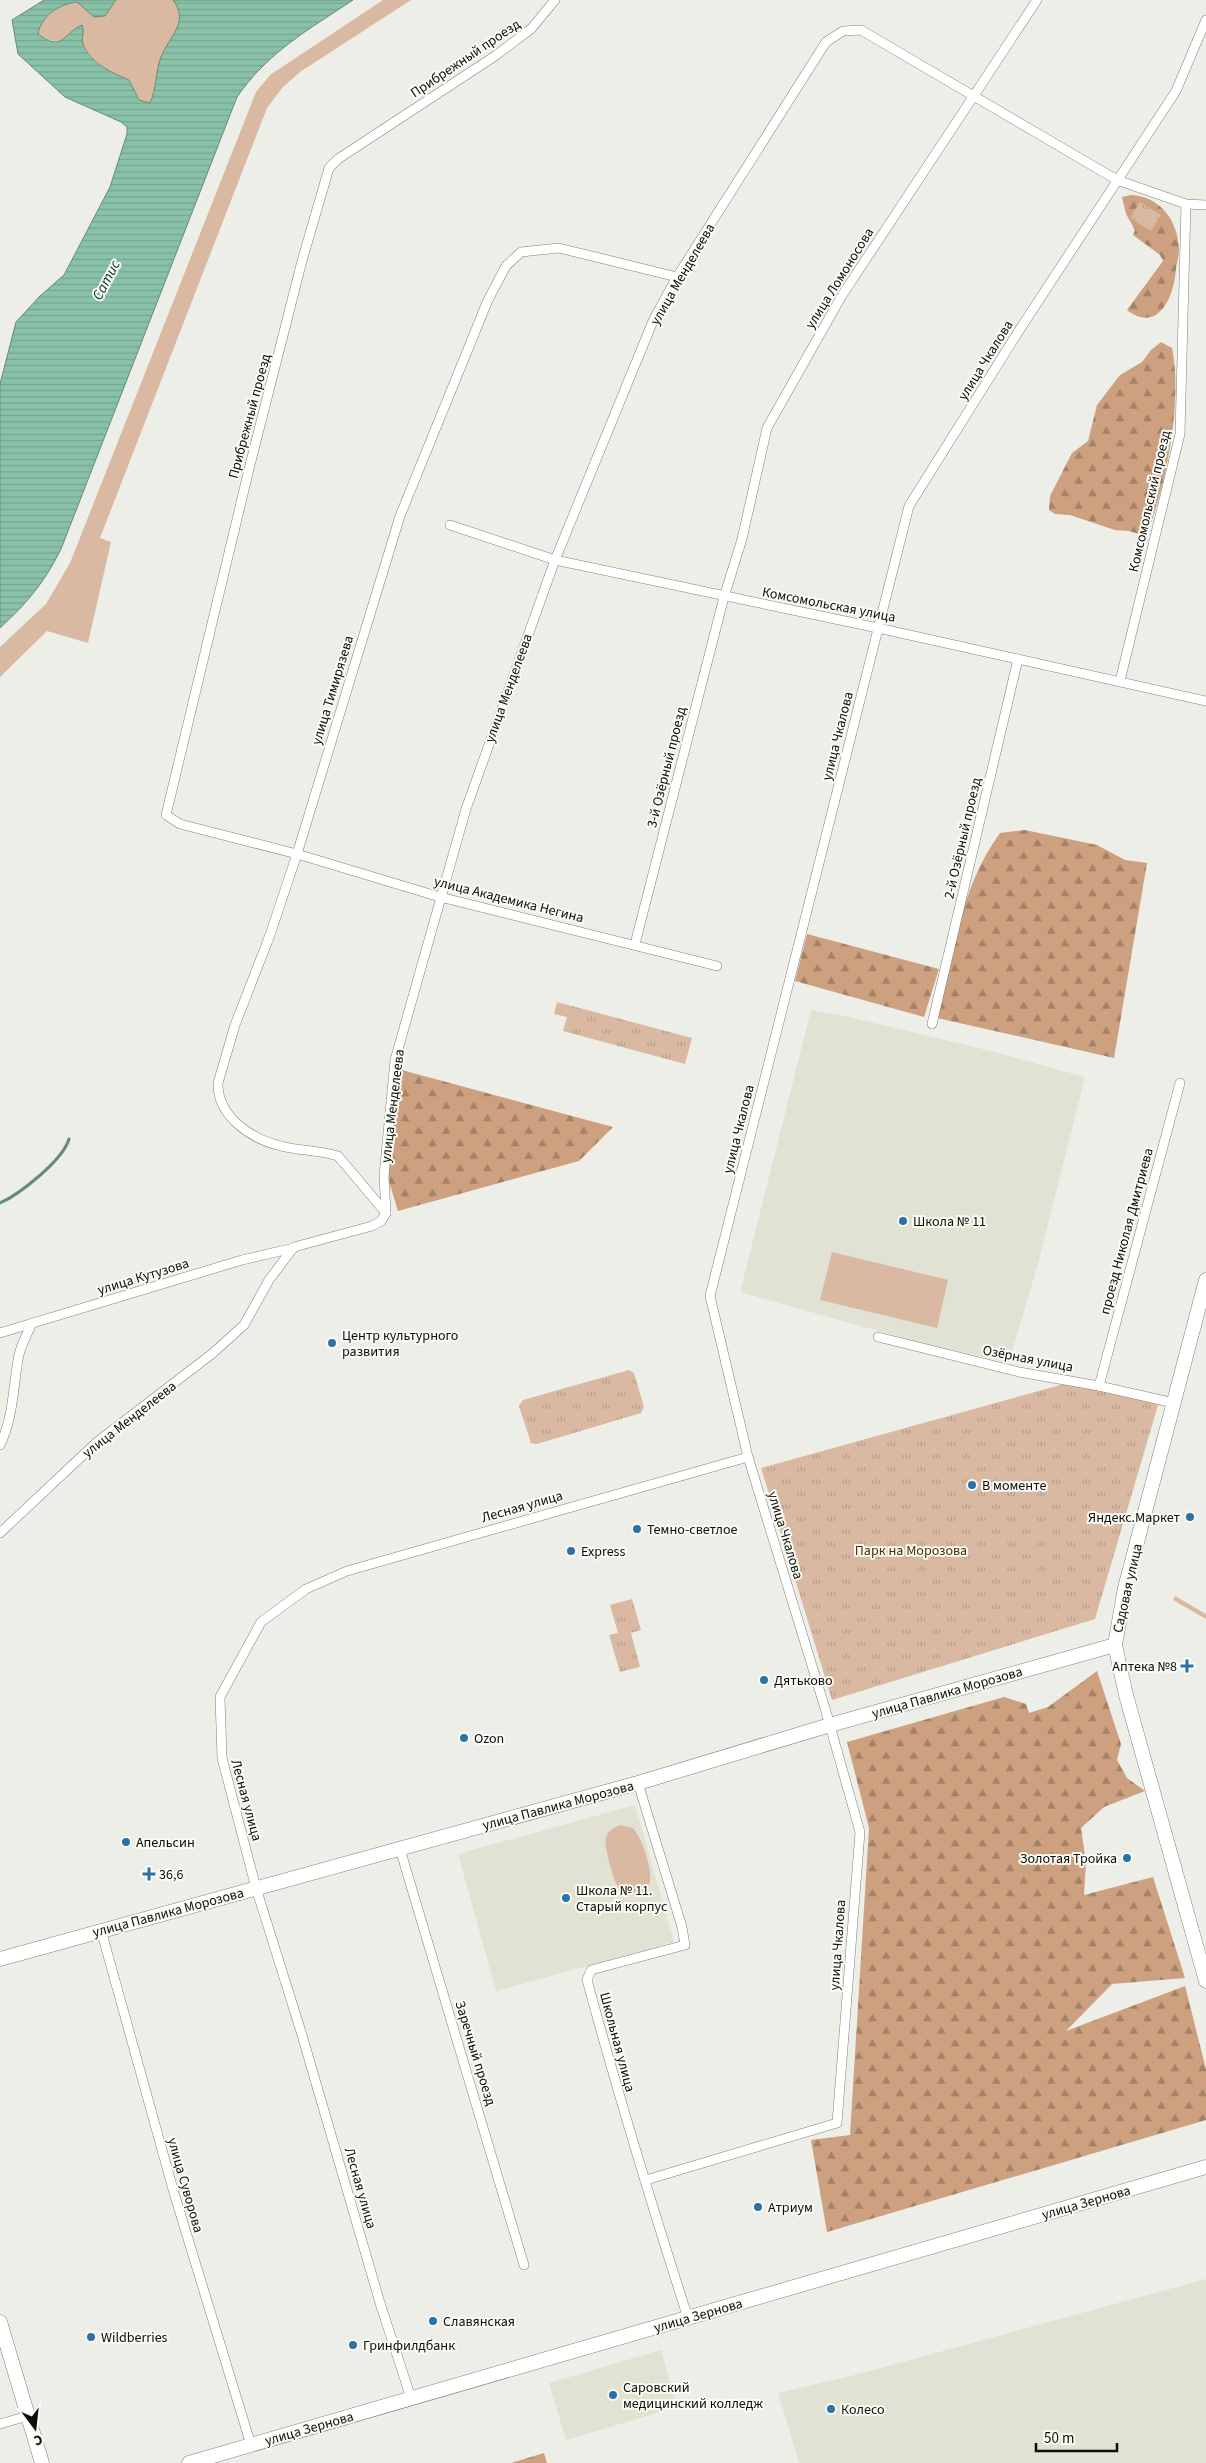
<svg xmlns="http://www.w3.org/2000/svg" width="1206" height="2463" font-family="'Source Sans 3',sans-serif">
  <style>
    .built { fill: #e1e2d4 }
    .green { fill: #d9b9a2 }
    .forest { fill: url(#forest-firs) }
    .park { fill: url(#park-tufts) }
    .water { fill: url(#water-rules); stroke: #648c79 }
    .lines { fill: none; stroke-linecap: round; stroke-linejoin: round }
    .stream { stroke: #648c79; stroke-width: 3 }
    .street-casing { stroke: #80807a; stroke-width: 10 }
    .secondary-casing { stroke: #80807a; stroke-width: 15 }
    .street { stroke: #fff; stroke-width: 9 }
    .secondary { stroke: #fff; stroke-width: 14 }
    .poi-dot { fill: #2c72a7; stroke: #fafbf4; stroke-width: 2 }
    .labels { text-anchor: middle; stroke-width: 4; stroke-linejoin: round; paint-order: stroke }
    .street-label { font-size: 14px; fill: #0d0d0b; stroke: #fafbf4 }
    .poi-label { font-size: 14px; fill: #0d0d0b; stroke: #fafbf4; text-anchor: start }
    .park-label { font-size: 14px; fill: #552a00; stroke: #fafbf4 }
    .water-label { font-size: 15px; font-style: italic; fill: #003323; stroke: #fafbf4 }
  </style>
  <defs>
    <pattern id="forest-firs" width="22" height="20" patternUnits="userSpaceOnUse" patternTransform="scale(1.25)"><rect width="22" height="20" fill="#cda07f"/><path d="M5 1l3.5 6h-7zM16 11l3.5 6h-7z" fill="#a58166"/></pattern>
    <pattern id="park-tufts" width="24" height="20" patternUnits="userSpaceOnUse" patternTransform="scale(1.25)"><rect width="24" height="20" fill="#d9b9a2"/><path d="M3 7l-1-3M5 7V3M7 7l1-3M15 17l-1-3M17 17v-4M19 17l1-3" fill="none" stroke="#b99e8a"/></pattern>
    <pattern id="water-rules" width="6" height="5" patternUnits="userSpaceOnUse" patternTransform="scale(1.25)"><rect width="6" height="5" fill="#89c2a8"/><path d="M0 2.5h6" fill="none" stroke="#75a68f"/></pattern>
  </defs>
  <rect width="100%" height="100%" fill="#edeee7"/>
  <!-- built -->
  <g class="built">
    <polygon points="811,1010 849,1017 987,1050 1085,1077 1038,1264 1009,1362 932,1346 740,1292"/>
    <polygon points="635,1805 674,1942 496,1991 458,1854"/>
    <polygon points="1206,2279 1206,2463 799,2463 778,2393 855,2375"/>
    <polygon points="661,2350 677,2407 566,2440 549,2383"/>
  </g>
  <!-- green -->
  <g class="green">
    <path d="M116 0H173C192 24 164 46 158 68 155 80 155 91 150 103L139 100 129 80C112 73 93 64 84 46 81 40 81 33 77 27 65 42 55 46 38 34L40 23 57 8 66 3 77 2 105 16Z"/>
    <polygon points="383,0 411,0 300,72 283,87 267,108 100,538 111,542 88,643 47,631 0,677 0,647 46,604 70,563 256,92 270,75"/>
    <polygon points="832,1252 948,1280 937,1328 820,1300"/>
    <polygon points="1175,1596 1206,1614 1206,1619 1173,1600"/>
    <path d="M620 1825 633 1828C641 1836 653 1870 650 1882 648 1888 644 1891 639 1894 617 1899 614 1878 609 1862 608 1854 604 1846 606 1838 608 1831 613 1828 620 1825Z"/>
  </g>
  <!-- forest -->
  <g class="forest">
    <path d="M1131 195C1160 196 1178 221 1179 249 1179 256 1177 262 1176 268 1175 294 1159 335 1127 310L1163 261 1160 255 1133 235 1135 230 1126 214 1122 197Z"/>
    <path d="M1161 342 1172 348C1183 401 1166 487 1146 536L1129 531 1115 530 1070 515 1055 514 1049 510 1050 496 1072 453 1088 441 1097 405 1120 375 1142 362 1151 350Z"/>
    <path d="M1025 830 1097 845 1125 860 1147 863 1114 1058 937 1018C952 956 961 886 1000 833Z"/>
    <polygon points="807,934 939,969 924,1017 795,981"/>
    <polygon points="398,1069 613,1127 579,1161 398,1211 387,1175"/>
    <polygon points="1097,1671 1121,1744 1117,1760 1127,1778 1145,1791 1104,1807 1081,1828 1086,1862 1084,1895 1153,1877 1185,1978 1112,1984 1066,2031 1185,1986 1206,2069 1206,2120 827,2232 811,2140 850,2135 869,1828 847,1742 1004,1697 1026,1704 1029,1713 1048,1707"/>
    <polygon points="544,2453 547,2463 511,2463"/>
  </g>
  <!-- park -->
  <g class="park">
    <polygon points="1140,202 1161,215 1151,231 1130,218"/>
    <polygon points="557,1002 692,1038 685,1064 563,1031 567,1017 554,1014"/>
    <polygon points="629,1370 634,1373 644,1407 641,1413 537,1444 531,1443 519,1406 523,1400"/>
    <polygon points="1082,1379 1158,1405 1095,1619 832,1700 761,1468"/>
    <polygon points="632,1599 641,1630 631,1633 640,1667 620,1672 609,1635 618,1633 610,1605"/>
  </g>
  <!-- water -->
  <path class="water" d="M44 0H116L105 16 94 17 77 2C59 4 41 16 38 34 63 53 63 33 82 25 85 31 81 37 83 44 90 63 112 73 129 80L139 100 150 103C157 88 155 72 161 57 169 37 190 22 173 0H353C308 30 268 52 237 97L61 549C44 583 28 602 0 628V384L16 322 40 296 64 275 110 187 127 134V127L121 122 65 97 18 54 12 20Z"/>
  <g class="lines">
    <!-- stream -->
    <path class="stream" d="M0 1203C20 1194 63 1160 69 1139"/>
    <!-- street casing -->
    <g class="street-casing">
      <g id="street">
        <polyline points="555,0 531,29 495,56 338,159 329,168 302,261 250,465 166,815 180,824 297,854 440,897 717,966"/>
        <polyline points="450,525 555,560 878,628 1206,701"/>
        <polyline points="1120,681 1180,434 1186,204"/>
        <polyline points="635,944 724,597 742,539 767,428 841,297 1037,0"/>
        <polyline points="932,1024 1018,659"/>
        <path d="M386 1213 338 1156C319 1150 299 1151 281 1146 251 1139 217 1116 218 1083L235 1025 270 935 297 854 400 516 488 300 506 266 521 252 559 248 677 277"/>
        <polyline points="0,1333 242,1260 294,1248"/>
        <polyline points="878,1337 1019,1372 1099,1386 1174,1403"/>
        <polyline points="1099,1386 1180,1083"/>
        <path d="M0 1445C13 1419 13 1389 18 1360 19 1348 27 1335 32 1323"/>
        <polyline points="0,1533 97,1442 213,1353 244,1325 269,1280 294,1247 372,1226 381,1221 386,1213 384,1176 395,1060 466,809 555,560 653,321 677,277 826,42 843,31 861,30 1117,180 1186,204 1206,205"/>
        <path d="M638 1783 682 1927 685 1945 591 1970 587 1980C618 2094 652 2206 688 2318"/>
        <polyline points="400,1849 524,2265"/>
        <polyline points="101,1930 174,2193 251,2445"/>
        <polyline points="646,2180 837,2123 860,1832 825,1708 748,1457 710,1296 909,506 1020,329 1176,91 1206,20"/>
        <polyline points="411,2398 380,2303 302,2035 256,1888 222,1758 220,1697 261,1622 306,1589 347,1571 748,1457"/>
        <polyline points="0,2424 28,2416"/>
      </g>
    </g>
    <!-- secondary casing -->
    <g class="secondary-casing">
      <g id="secondary">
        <polyline points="1206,1280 1125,1588 1115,1645 1126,1695 1206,1981"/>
        <polyline points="0,1959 638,1783 830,1725 1115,1645"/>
        <polyline points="0,2322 42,2463"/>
        <polyline points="189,2463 1206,2167"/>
      </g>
    </g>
    <!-- street -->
    <use href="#street" class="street"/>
    <!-- secondary -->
    <use href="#secondary" class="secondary"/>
  </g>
  <!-- markers -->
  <g class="poi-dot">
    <circle cx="903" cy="1221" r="5"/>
    <circle cx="332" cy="1343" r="5"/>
    <circle cx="972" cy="1485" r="5"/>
    <circle cx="1190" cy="1517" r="5"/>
    <circle cx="637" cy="1529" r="5"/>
    <circle cx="571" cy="1551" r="5"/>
    <path d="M1184.5 1658.5h5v5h5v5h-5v5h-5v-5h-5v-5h5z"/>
    <circle cx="764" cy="1680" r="5"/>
    <circle cx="464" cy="1738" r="5"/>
    <circle cx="126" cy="1842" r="5"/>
    <circle cx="1127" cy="1858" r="5"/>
    <path d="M146.5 1866.5h5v5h5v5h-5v5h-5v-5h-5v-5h5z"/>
    <circle cx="566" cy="1898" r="5"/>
    <circle cx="758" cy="2207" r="5"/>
    <circle cx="433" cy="2321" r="5"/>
    <circle cx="91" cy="2337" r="5"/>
    <circle cx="353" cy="2345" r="5"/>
    <circle cx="613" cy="2395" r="5"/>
    <circle cx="831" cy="2409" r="5"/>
  </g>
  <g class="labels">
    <!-- street labels -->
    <g class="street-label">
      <text transform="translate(465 58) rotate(-34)" y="5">Прибрежный проезд</text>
      <text transform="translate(682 274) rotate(-60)" y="5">улица Менделеева</text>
      <text transform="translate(839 278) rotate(-58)" y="5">улица Ломоносова</text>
      <text transform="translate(985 360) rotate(-58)" y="5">улица Чкалова</text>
      <text transform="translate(249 416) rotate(-75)" y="5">Прибрежный проезд</text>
      <text transform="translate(1149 501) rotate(-77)" y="5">Комсомольский проезд</text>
      <text transform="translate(829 604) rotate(11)" y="5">Комсомольская улица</text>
      <text transform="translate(508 688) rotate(-70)" y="5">улица Менделеева</text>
      <text transform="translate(332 690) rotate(-73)" y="5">улица Тимирязева</text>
      <text transform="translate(837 736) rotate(-76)" y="5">улица Чкалова</text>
      <text transform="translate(666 767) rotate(-76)" y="5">3-й Озёрный проезд</text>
      <text transform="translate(962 838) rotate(-77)" y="5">2-й Озёрный проезд</text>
      <text transform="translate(509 899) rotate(14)" y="5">улица Академика Негина</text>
      <text transform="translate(392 1106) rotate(-83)" y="5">улица Менделеева</text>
      <text transform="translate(738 1129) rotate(-76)" y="5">улица Чкалова</text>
      <text transform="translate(1126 1231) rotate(-75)" y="5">проезд Николая Дмитриева</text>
      <text transform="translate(143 1276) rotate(-17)" y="5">улица Кутузова</text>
      <text transform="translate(1028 1358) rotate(11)" y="5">Озёрная улица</text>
      <text transform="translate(129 1419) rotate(-38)" y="5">улица Менделеева</text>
      <text transform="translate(522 1506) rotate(-16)" y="5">Лесная улица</text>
      <text transform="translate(786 1535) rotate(73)" y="5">улица Чкалова</text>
      <text transform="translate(1127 1588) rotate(-77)" y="5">Садовая улица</text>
      <text transform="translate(947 1692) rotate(-16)" y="5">улица Павлика Морозова</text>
      <text transform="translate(247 1800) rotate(75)" y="5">Лесная улица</text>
      <text transform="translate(558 1805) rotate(-15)" y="5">улица Павлика Морозова</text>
      <text transform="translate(168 1912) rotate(-15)" y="5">улица Павлика Морозова</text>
      <text transform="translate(837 1945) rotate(-86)" y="5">улица Чкалова</text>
      <text transform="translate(618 2042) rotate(75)" y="5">Школьная улица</text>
      <text transform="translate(476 2053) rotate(73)" y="5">Заречный проезд</text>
      <text transform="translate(186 2185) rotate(74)" y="5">улица Суворова</text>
      <text transform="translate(361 2188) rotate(74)" y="5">Лесная улица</text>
      <text transform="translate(1086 2202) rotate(-16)" y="5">улица Зернова</text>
      <text transform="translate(698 2315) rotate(-16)" y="5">улица Зернова</text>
      <text transform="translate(309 2428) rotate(-16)" y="5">улица Зернова</text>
    </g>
    <!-- poi labels -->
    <g class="poi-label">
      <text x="913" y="1226">Школа № 11</text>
      <text x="342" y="1340">Центр культурного<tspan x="342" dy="16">развития</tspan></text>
      <text x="982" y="1490">В моменте</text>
      <text x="1180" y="1522" text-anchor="end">Яндекс.Маркет</text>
      <text x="647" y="1534">Темно-светлое</text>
      <text x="581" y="1556">Express</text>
      <text x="1177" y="1671" text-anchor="end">Аптека №8</text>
      <text x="774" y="1685">Дятьково</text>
      <text x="474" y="1743">Ozon</text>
      <text x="136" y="1847">Апельсин</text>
      <text x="1117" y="1863" text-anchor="end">Золотая Тройка</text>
      <text x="159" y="1879">36,6</text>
      <text x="576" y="1895">Школа № 11.<tspan x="576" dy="16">Старый корпус</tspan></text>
      <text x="768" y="2212">Атриум</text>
      <text x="443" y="2326">Славянская</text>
      <text x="101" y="2342">Wildberries</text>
      <text x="363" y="2350">Гринфилдбанк</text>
      <text x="623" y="2392">Саровский<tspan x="623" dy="16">медицинский колледж</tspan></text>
      <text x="841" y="2414">Колесо</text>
    </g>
    <!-- park labels -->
    <g class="park-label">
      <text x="911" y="1555">Парк на Морозова</text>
    </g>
    <!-- water labels -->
    <g class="water-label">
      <text transform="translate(106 280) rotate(-62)" y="5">Сатис</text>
    </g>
  </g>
  <!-- north arrow -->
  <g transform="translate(35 2428) rotate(165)" stroke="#fafbf4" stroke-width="4" paint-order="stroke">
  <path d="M0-4L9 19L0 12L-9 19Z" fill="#0d0d0b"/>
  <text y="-8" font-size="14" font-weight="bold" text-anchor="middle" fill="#0d0d0b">С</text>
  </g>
  <!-- scale -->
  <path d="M1036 2443v8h81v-8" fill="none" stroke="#0d0d0b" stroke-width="2.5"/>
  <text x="1044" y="2443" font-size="15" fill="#0d0d0b" stroke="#fafbf4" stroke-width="4" paint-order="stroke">50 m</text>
</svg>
